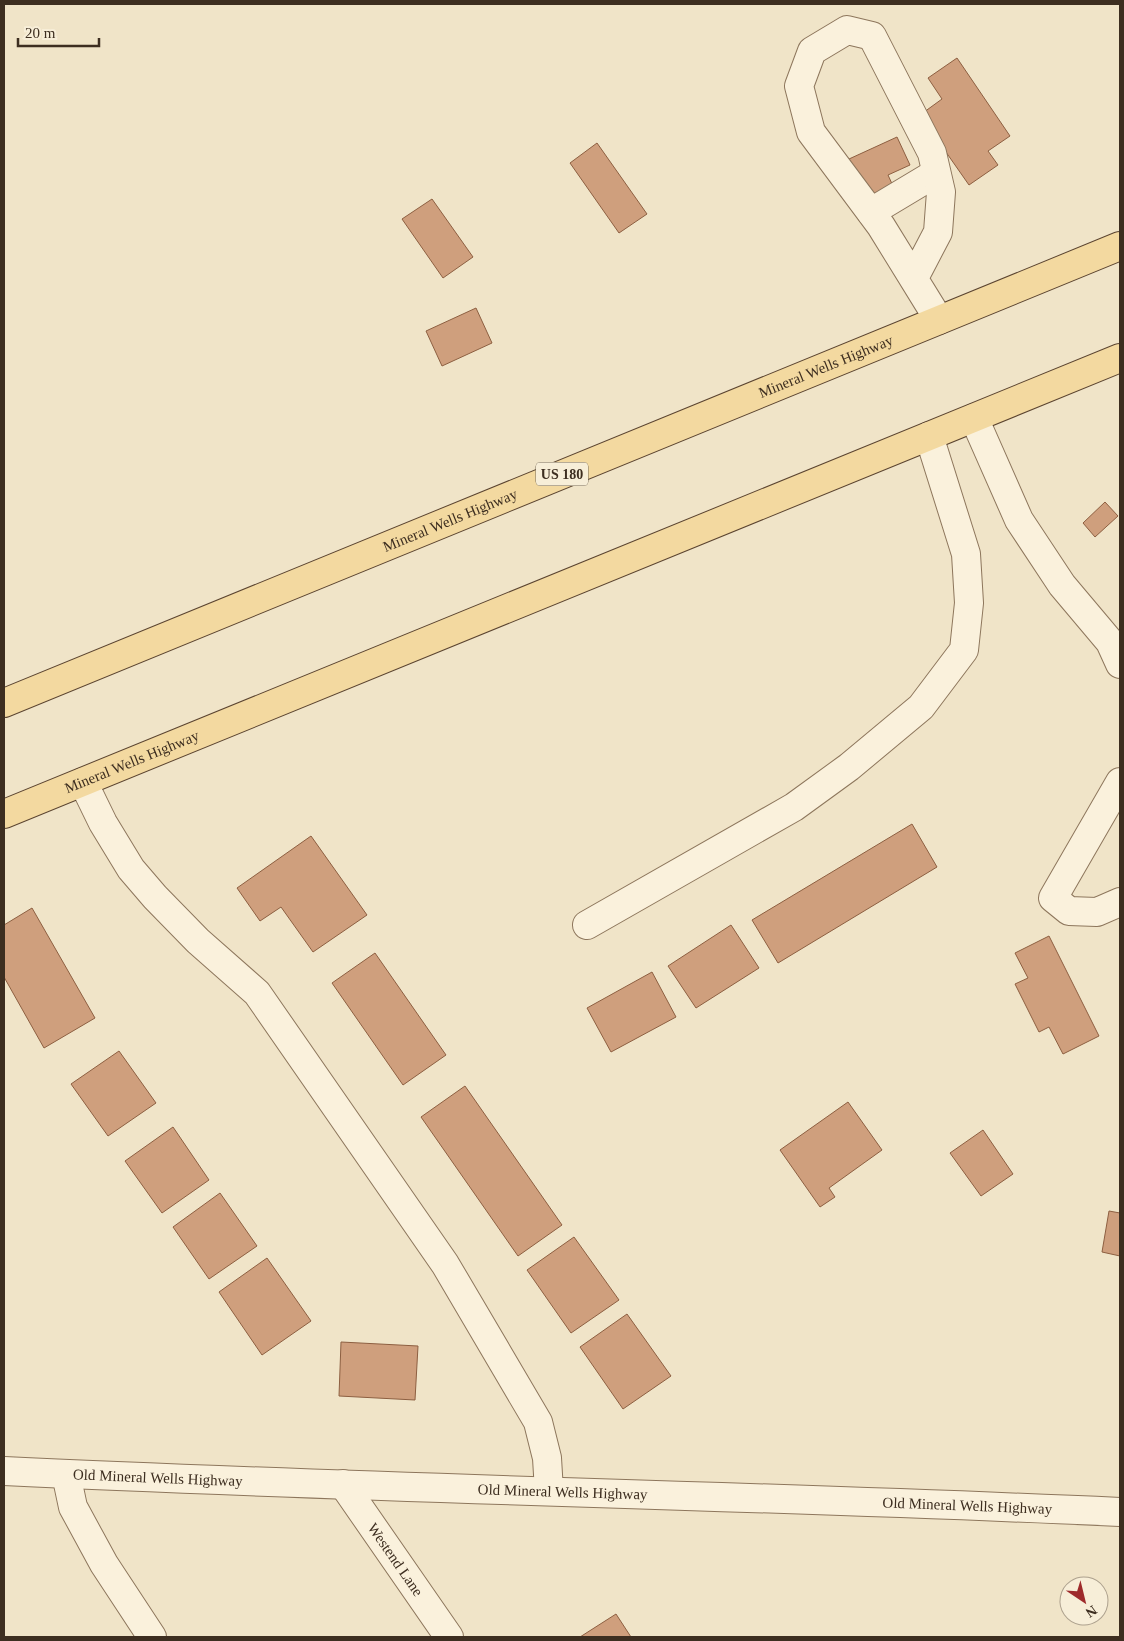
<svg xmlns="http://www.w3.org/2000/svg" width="1124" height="1641" font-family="Georgia,serif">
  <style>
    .building { fill: #cf9f7d; stroke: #8d5f41 }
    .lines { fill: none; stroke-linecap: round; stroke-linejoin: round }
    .minor-casing { stroke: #8d765c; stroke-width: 30 }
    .major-casing { stroke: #5b4430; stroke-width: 30 }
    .minor { stroke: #faf1dc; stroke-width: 28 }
    .major { stroke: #f3d9a0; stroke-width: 28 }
    .labels { text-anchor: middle; stroke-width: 4.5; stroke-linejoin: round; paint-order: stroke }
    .shield { fill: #f7eed8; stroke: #756857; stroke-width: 1 }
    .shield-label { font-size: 14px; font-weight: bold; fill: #3d2e20 }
    .street-label { font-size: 15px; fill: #3d2e20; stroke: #f7eed8 }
  </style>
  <rect width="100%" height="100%" fill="#f0e4c8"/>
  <!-- building -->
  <g class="building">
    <polygon points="957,58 1010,136 988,151 998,165 969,185 920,115 942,99 928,78"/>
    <polygon points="897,137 910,165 888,175 893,186 868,199 849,159"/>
    <polygon points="597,143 647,214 619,233 570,163"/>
    <polygon points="432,199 473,257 443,278 402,219"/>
    <polygon points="476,308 492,343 442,366 426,331"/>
    <polygon points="1105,502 1118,516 1095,537 1083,523"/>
    <polygon points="912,824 937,867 778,963 752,920"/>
    <polygon points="311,836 367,915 313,952 281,907 260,921 237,888"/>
    <polygon points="32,908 95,1018 44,1048 4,977 4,925"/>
    <polygon points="731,925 759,968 696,1008 668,966"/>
    <polygon points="1049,936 1099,1036 1063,1054 1049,1027 1039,1032 1015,984 1028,978 1015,953"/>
    <polygon points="375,953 446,1055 403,1085 332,983"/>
    <polygon points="652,972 676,1017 611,1052 587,1008"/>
    <polygon points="119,1051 156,1103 108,1136 71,1084"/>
    <polygon points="465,1086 562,1225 518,1256 421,1117"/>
    <polygon points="848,1102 882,1150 829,1188 835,1197 820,1207 780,1150"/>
    <polygon points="173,1127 209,1180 162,1213 125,1161"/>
    <polygon points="983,1130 1013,1174 981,1196 950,1153"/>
    <polygon points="220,1193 257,1246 209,1279 173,1227"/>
    <polygon points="1109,1211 1120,1213 1120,1256 1102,1252"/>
    <polygon points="574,1237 619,1300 571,1333 527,1270"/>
    <polygon points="267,1258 311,1321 262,1355 219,1292"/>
    <polygon points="627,1314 671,1376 623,1409 580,1347"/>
    <polygon points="341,1342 418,1346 415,1400 339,1396"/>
    <polygon points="616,1614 631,1637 580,1637"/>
  </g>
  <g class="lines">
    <!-- minor casing -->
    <g class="minor-casing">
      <g id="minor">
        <polyline points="871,212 936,173"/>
        <polyline points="914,278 938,232 941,192 932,153 872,36 847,30 812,51 799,86 811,132 881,226 939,320"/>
        <polyline points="974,418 1019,520 1062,585 1110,642 1120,664"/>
        <polyline points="83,782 103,823 131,869 155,897 198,941 257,993 445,1264 538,1422 547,1458 549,1491"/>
        <polyline points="1120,782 1053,898 1069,911 1097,912 1120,902"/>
        <polyline points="587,925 794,807 849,767 921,707 964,650 969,603 966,554 929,436"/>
        <path id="s1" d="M4 1471C376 1489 748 1495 1120 1512"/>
        <polyline points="66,1474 73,1507 104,1564 152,1637"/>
        <path id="s2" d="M343 1484 449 1637"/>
      </g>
    </g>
    <!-- major casing -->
    <g class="major-casing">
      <g id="major">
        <path id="s3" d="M4 703 1120 246"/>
        <path id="s4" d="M4 814 1120 358"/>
      </g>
    </g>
    <!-- minor -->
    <use href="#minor" class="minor"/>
    <!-- major -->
    <use href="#major" class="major"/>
  </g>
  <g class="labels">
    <!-- shield labels -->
    <rect class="shield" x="536" y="462.5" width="52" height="23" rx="4"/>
    <g class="shield-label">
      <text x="562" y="479">US 180</text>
    </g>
    <!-- street labels -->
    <g class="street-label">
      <text dy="5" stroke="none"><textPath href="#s3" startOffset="888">Mineral Wells Highway</textPath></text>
      <text dy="5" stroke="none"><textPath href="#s3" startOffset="482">Mineral Wells Highway</textPath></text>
      <text dy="5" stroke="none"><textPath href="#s4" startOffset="138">Mineral Wells Highway</textPath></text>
      <text dy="5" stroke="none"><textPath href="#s1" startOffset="154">Old Mineral Wells Highway</textPath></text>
      <text dy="5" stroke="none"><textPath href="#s1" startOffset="559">Old Mineral Wells Highway</textPath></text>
      <text dy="5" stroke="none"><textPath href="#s1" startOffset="964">Old Mineral Wells Highway</textPath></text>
      <text dy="5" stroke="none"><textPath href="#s2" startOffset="92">Westend Lane</textPath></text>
    </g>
  </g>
  <!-- border -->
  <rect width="1124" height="1641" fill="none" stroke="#3d2e20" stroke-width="10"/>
  <!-- north arrow -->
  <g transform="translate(1084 1601) rotate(145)"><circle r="24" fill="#f7eed8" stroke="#ada18e"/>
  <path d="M0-4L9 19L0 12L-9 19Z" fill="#9e2a2b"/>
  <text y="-8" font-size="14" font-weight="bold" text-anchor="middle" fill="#3d2e20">N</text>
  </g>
  <!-- scale -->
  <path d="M18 38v8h81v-8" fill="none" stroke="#3d2e20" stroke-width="2.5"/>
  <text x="25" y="38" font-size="15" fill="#3d2e20" stroke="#f7eed8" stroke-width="4" paint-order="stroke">20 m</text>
</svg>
